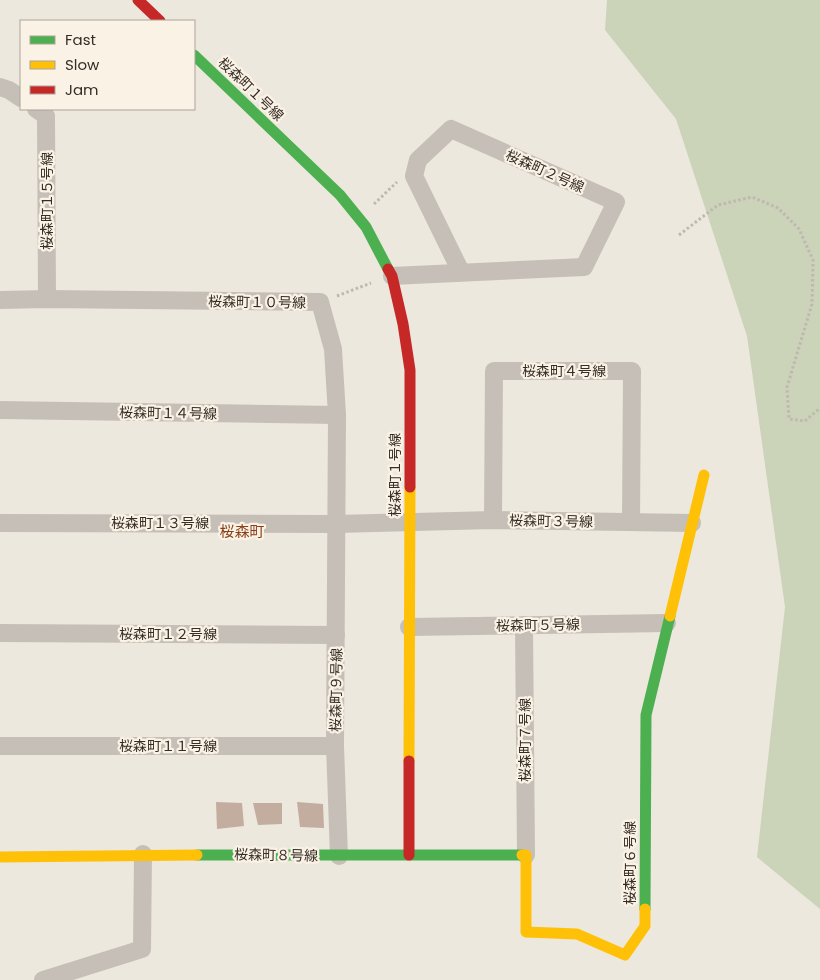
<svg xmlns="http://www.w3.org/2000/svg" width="820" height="980" font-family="Poppins,'Noto Sans JP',sans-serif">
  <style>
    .green { fill: #cbd3b8 }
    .building { fill: #c2ad9f }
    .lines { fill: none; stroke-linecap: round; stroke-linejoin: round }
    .path { stroke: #beb8b0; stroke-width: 3; stroke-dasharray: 2.5 2.5; stroke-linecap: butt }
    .street { stroke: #c5bfb8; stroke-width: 18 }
    .fast { stroke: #4caf50; stroke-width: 11 }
    .slow { stroke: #ffc107; stroke-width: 11 }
    .jam { stroke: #c62828; stroke-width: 11 }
    .labels { text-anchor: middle; stroke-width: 4.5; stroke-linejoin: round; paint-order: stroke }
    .street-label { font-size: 14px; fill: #362d26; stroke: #faf2e5 }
    .neighbourhood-label { font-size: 15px; fill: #8a3f1a; stroke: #faf2e5 }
  </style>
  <rect width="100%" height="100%" fill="#ede8de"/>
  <!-- green -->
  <polygon class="green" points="607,0 820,0 820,909 757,857 785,607 747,336 676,119 605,30"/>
  <!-- building -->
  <g class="building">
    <polygon points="216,802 242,803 244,826 217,829"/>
    <polygon points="297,802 323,804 324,828 300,827"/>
    <polygon points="253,803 282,803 282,824 258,825"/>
  </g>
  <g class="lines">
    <!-- path -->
    <g class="path">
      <polyline points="374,204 397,182"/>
      <polyline points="679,235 718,205 752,197 778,208 799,229 813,260 812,304 787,387 789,419 805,421 820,408"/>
      <polyline points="337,296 371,283"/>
    </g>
    <!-- street -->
    <g class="street">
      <polyline points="0,87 9,90 21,98"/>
      <polyline points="36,109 46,116 47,299"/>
      <polyline points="392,276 584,267 616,202 451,129 418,160 414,176 461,272"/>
      <polyline points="0,300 47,299 320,302 333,349 337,415 335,746 339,856"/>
      <polyline points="0,410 337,415"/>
      <polyline points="493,520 494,371 632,371 631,522"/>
      <polyline points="0,523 336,524 493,520 692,523"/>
      <polyline points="524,625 526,855"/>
      <polyline points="409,627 667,623"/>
      <polyline points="0,633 336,635"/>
      <polyline points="0,746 335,746"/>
      <polyline points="43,980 142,949 143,854"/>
    </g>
    <!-- fast -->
    <g class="fast">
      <polyline points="194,55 340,195 366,227 388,269"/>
      <polyline points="197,855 522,855"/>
      <polyline points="645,909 646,715 670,616"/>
    </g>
    <!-- slow -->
    <g class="slow">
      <polyline points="670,616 704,475"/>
      <polyline points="409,761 410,487"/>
      <polyline points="522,855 526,855 526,932 577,934 625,955 645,926 645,909"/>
      <polyline points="0,857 197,855"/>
    </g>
    <!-- jam -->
    <g class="jam">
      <polyline points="138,0 160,21"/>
      <polyline points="388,269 392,276 403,324 410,370 410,487"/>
      <polyline points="409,855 409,761"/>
    </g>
  </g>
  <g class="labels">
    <!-- street labels -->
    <g class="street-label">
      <text transform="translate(251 89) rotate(44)" y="5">桜森町１号線</text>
      <text transform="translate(545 171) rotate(24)" y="5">桜森町２号線</text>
      <text transform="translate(47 201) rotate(-90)" y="5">桜森町１５号線</text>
      <text transform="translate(257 302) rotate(1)" y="5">桜森町１０号線</text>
      <text x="564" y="376">桜森町４号線</text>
      <text transform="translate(168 413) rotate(1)" y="5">桜森町１４号線</text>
      <text transform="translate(395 475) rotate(-90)" y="5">桜森町１号線</text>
      <text transform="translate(551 521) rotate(1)" y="5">桜森町３号線</text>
      <text x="160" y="528">桜森町１３号線</text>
      <text transform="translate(538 625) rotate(-1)" y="5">桜森町５号線</text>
      <text x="168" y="639">桜森町１２号線</text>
      <text transform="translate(336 690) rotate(-89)" y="5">桜森町９号線</text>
      <text transform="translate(525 740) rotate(-90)" y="5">桜森町７号線</text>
      <text x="168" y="751">桜森町１１号線</text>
      <text transform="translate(276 855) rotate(1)" y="5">桜森町８号線</text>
      <text transform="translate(630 863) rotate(-90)" y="5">桜森町６号線</text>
    </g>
    <!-- neighbourhood labels -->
    <g class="neighbourhood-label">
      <text x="242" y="537">桜森町</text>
    </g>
  </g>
  <!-- legend -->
  <rect x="20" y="20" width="175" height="90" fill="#faf2e5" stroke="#aca399"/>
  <rect x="30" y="36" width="25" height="8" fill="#4caf50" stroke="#aca399"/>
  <text x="65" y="45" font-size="15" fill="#362d26">Fast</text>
  <rect x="30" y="61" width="25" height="8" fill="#ffc107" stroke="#aca399"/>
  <text x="65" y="70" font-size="15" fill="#362d26">Slow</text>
  <rect x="30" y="86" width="25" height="8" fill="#c62828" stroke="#aca399"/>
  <text x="65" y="95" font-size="15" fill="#362d26">Jam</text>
</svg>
